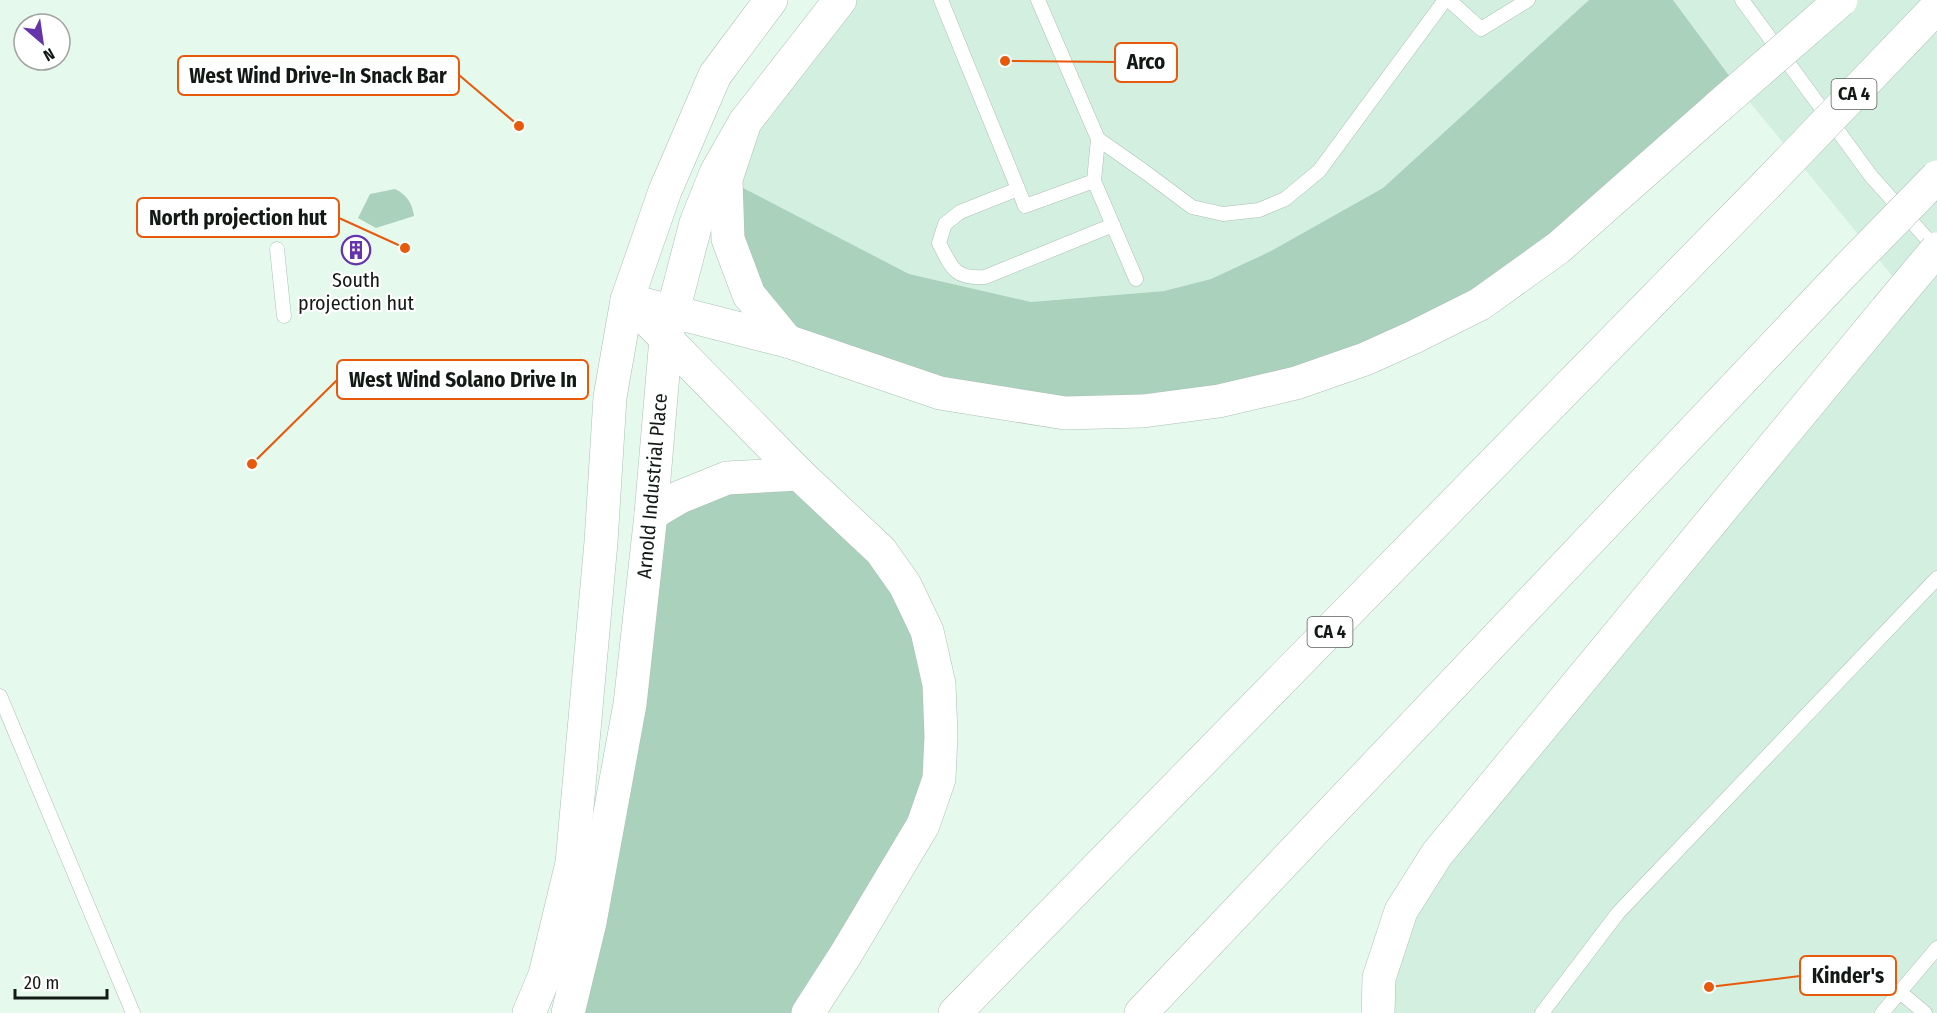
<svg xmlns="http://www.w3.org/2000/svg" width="1937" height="1013" font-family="'Fira Sans Condensed',sans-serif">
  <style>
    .built { fill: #d3efdf }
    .green { fill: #aad1bc }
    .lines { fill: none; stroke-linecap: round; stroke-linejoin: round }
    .lane-casing { stroke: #acc0b5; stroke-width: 15 }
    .secondary-casing { stroke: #acc0b5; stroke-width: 34 }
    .highway-casing { stroke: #acc0b5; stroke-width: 34 }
    .lane { stroke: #fff; stroke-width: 14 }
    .secondary { stroke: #fff; stroke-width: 33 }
    .highway { stroke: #fff; stroke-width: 33 }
    .highway-bridge-casing { stroke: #acc0b5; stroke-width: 34; stroke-linecap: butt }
    .highway-bridge { stroke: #fff; stroke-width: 33 }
    .labels { text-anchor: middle; stroke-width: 4.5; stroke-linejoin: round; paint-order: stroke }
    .shield { fill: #fff; stroke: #5a5f5c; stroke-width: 1.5 }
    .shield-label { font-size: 18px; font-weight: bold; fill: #131a16 }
    .poi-label { font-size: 20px; fill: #131a16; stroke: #fff }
    .street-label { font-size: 20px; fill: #131a16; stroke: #fff }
    .leader { fill: none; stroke: #e8590c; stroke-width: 2 }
    .callout-dot { fill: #e8590c; stroke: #fff; stroke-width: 2 }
    .callout { fill: #fff; stroke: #e8590c; stroke-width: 2 }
    .callout-label { font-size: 21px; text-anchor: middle; font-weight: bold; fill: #131a16 }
  </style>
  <rect width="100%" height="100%" fill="#e5f9ed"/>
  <!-- built -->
  <g class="built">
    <polygon points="840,0 1589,0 1383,188 1269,252 1211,279 1164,291 1031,302 909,274 726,179"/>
    <polygon points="1673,0 1920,0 1937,20 1937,1013 1378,1013 1401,911 1903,289 1739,89"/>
  </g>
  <!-- green -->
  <g class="green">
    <polygon points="1589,0 1673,0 1739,89 1558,248 1365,359 1065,413 787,341 749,295 726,179 909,274 1031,302 1164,291 1211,279 1269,252 1383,188"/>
    <path d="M395 189C407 195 412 203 414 216L376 228 358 218 370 194Z"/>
    <polygon points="799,474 905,585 939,779 808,1013 568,1013 651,514"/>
  </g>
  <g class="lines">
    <!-- lane casing -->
    <g class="lane-casing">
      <g id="lane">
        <polyline points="941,0 1025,206 1094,181 1098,139"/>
        <polyline points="1038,0 1098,139 1145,172 1192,207 1223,214 1259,210 1285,199 1319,171 1445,0"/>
        <polyline points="1449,0 1481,29 1528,0"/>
        <polyline points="1742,0 1871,176 1937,250"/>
        <polyline points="1094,181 1136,279"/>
        <path d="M1018 189 960 212 945 224 939 243C952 268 954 279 985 277L1113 225"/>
        <polyline points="277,249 284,316"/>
        <polyline points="0,696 133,1013"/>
        <polyline points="1900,992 1925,1013"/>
        <polyline points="1542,1013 1618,913 1937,578"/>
        <polyline points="1882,1013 1937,948"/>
      </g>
    </g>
    <!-- secondary casing -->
    <g class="secondary-casing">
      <g id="secondary">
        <polyline points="529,1013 545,975 572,863 601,542 610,397 627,300 665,191 715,75 771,0"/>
        <polyline points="568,1013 590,922 630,704 651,514 666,338 696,223 716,173 745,122 840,0"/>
      </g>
    </g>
    <!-- highway casing -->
    <g class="highway-casing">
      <g id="highway">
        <polyline points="745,122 726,179 728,239 749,295 787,341"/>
        <polyline points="627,300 787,341 940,393 1065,413 1143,411 1219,401 1296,383 1365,359 1414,337 1480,304 1558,248 1719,106"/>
        <polyline points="629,301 799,474 881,551 905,585 927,631 939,684 941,736 939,779 923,825 846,954 808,1013"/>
        <polyline points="651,514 680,497 727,478 799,474"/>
        <polyline points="955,1013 1771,180"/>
        <polyline points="1141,1013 1847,269"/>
        <polyline points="1378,1013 1379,978 1401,911 1437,854 1886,310"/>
      </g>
    </g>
    <!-- lane -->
    <use href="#lane" class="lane"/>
    <!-- secondary -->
    <use href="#secondary" class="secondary"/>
    <!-- highway -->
    <use href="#highway" class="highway"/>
    <!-- highway-bridge casing -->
    <g class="highway-bridge-casing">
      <g id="highway-bridge">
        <polyline points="1719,106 1841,0"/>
        <polyline points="1771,180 1937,7"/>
        <polyline points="1847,269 1937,177"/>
        <polyline points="1886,310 1937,249"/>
      </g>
    </g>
    <!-- highway-bridge -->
    <use href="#highway-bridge" class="highway-bridge"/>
  </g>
  <!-- icons -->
  <defs>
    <g id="building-ring" transform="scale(1.5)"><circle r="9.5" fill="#fff" stroke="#6534ab" stroke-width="1.5"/><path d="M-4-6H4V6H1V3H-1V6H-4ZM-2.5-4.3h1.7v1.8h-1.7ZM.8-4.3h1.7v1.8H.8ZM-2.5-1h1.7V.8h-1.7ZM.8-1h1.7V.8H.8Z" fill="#6534ab"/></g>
  </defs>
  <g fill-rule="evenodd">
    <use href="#building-ring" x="356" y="250"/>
  </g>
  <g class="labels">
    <!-- shield labels -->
    <g class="shield">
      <rect x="1831.5" y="79" width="45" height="30" rx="4.5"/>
      <rect x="1307.5" y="617" width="45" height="30" rx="4.5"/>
    </g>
    <g class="shield-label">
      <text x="1854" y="100">CA 4</text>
      <text x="1330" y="638">CA 4</text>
    </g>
    <!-- poi labels -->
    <g class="poi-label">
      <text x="356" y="287">South<tspan x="356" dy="23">projection hut</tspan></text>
    </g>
    <!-- street labels -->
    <g class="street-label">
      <text transform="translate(652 486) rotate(-85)" y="7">Arnold Industrial Place</text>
    </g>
  </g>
  <!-- callouts -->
  <path class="leader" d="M1005 61L1115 62M519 126L459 75M405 248L339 218M252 464L337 380M1709 987L1800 976"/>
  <g class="callout-dot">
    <circle cx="1005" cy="61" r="6"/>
    <circle cx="519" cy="126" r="6"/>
    <circle cx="405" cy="248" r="6"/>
    <circle cx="252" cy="464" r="6"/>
    <circle cx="1709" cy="987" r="6"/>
  </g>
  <g class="callout">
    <rect x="1115" y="43" width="62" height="39" rx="6"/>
    <rect x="178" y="56" width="281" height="39" rx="6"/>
    <rect x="137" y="198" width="202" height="39" rx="6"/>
    <rect x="337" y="360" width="251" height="39" rx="6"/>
    <rect x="1800" y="956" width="96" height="39" rx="6"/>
  </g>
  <g class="callout-label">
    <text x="1146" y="69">Arco</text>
    <text x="318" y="83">West Wind Drive-In Snack Bar</text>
    <text x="238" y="225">North projection hut</text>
    <text x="463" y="387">West Wind Solano Drive In</text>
    <text x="1848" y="983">Kinder's</text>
  </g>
  <!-- north arrow -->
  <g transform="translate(42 42) rotate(151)"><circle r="28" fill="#ffffff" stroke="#a1a3a2" stroke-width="1.5"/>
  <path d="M0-4.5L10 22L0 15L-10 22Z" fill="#6534ab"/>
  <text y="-9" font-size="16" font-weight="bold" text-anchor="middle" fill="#131a16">N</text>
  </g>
  <!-- scale -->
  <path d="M15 989v9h92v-9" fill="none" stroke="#131a16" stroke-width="3"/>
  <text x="24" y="989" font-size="18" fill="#131a16" stroke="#ffffff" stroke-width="4.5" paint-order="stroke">20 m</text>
</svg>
